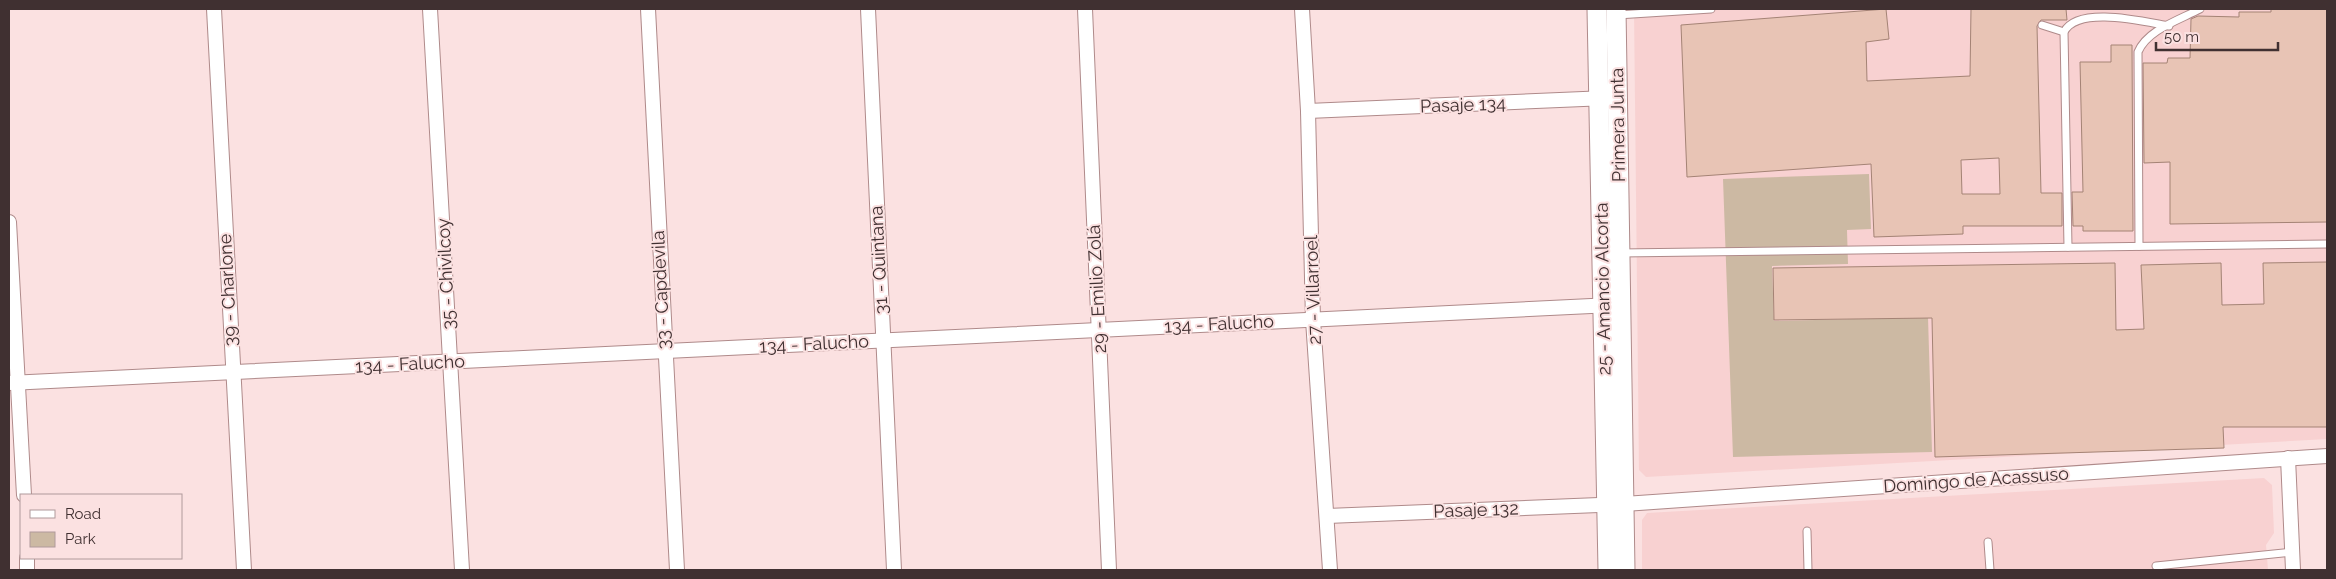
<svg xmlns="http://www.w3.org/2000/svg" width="2336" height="579" font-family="Raleway,sans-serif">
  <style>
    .built { fill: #f8d1d1 }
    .green { fill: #ccb9a3 }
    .building { fill: #e8c4b5; stroke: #a48375; fill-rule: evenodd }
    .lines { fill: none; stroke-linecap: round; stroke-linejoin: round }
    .service-casing { stroke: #af8a8a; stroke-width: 9 }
    .minor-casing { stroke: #af8a8a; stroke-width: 16 }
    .secondary-casing { stroke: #af8a8a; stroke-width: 21 }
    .service { stroke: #fff; stroke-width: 7 }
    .minor { stroke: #fff; stroke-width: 14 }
    .secondary { stroke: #fff; stroke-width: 19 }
    .labels { text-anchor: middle; stroke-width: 4; stroke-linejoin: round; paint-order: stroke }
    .street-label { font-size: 18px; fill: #403031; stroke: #fbe1e1 }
  </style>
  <rect width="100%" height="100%" fill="#fbe1e1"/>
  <!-- built -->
  <g class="built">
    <polygon points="1634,9 2327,9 2327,439 1646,477 1639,470"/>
    <polygon points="2264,478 2272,485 2274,533 2266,545 2268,570 1642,570 1642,520 1647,513"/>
  </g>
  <!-- green -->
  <polygon class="green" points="1869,174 1871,229 1847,230 1848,264 1772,266 1774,321 1928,317 1932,452 1733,457 1723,179"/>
  <!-- building -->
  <g class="building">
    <path d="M1886 9 1889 39 1866 42 1867 81 1970 76 1971 9H2066L2067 20H2041L2037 26 2041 193H2062V226H1963V234L1874 237 1871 164 1687 177 1681 25ZM1999 158 2000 194H1962L1961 160Z"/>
    <polygon points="2271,9 2327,9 2327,222 2170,224 2170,162 2144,163 2143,63 2167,63 2168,58 2190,58 2191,19 2198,16 2239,17 2239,12 2271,12"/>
    <polygon points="2111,45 2132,45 2133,231 2083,231 2083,226 2073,226 2072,192 2083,192 2080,62 2111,62"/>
    <polygon points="2327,262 2327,427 2223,427 2224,448 1935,457 1932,318 1774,320 1773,268 2115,263 2116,330 2144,329 2141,265 2221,263 2222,305 2264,304 2263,263"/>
  </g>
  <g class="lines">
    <!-- service casing -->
    <g class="service-casing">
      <g id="service">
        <polyline points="1617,15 1711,9"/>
        <polyline points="2042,25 2064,32"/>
        <path d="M2139 246 2138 52C2147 30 2179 20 2200 9"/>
        <path d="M2068 247 2064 32C2078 5 2145 22 2169 26"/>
        <polyline points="1620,253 2327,244"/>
        <polyline points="1807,531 1808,570"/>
        <polyline points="1988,542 1990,570"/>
        <polyline points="2156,566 2293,552"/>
      </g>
    </g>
    <!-- minor casing -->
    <g class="minor-casing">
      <g id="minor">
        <polyline points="214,9 244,570"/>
        <polyline points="430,9 462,570"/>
        <polyline points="648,9 677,570"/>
        <polyline points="868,9 894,570"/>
        <polyline points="1085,9 1109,570"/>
        <polyline points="1302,9 1308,111 1313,320 1330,570"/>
        <polyline points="1308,111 1607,98"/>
        <polyline points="9,222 24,495"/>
        <polyline points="9,383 1612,305"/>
        <polyline points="2288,458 2293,570"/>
        <polyline points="1327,516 1624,504 2327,456"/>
        <polyline points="27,558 27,570"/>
      </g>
    </g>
    <!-- secondary casing -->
    <g class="secondary-casing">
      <g id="secondary">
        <polyline points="1597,9 1608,570"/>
        <polyline points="1616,9 1625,570"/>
      </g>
    </g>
    <!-- service -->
    <use href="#service" class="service"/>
    <!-- minor -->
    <use href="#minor" class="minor"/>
    <!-- secondary -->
    <use href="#secondary" class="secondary"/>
  </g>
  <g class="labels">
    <!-- street labels -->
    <g class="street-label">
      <text transform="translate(1463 105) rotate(-2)" y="6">Pasaje 134</text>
      <text transform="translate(1618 125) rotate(-91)" y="6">Primera Junta</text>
      <text transform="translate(879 260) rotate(-93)" y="6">31 - Quintana</text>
      <text transform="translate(446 274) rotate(-93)" y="6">35 - Chivilcoy</text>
      <text transform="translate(1097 289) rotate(-93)" y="6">29 - Emilio Zolá</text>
      <text transform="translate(1603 289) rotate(-91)" y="6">25 - Amancio Alcorta</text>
      <text transform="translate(228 290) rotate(-93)" y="6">39 - Charlone</text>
      <text transform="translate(661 290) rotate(-93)" y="6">33 - Capdevila</text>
      <text transform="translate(1313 290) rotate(-92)" y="6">27 - Villarroel</text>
      <text transform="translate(1219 324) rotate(-3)" y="6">134 - Falucho</text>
      <text transform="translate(814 344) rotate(-3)" y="6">134 - Falucho</text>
      <text transform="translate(410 364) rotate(-3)" y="6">134 - Falucho</text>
      <text transform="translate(1976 480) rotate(-4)" y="6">Domingo de Acassuso</text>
      <text transform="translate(1476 510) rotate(-2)" y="6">Pasaje 132</text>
    </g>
  </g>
  <!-- border -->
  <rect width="2336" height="579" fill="none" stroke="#403031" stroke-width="20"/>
  <!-- legend -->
  <rect x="20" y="494" width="162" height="65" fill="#fbe1e1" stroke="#b09a9b"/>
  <rect x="30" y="510" width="25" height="8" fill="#ffffff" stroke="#b09a9b"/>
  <text x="65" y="519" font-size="15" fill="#403031">Road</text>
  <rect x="30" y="532" width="25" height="15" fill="#ccb9a3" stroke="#b09a9b"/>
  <text x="65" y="544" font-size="15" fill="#403031">Park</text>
  <!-- scale -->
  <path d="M2156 42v8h122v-8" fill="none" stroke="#403031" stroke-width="2.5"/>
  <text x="2164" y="42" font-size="15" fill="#403031" stroke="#fbe1e1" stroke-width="4" paint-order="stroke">50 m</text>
</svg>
